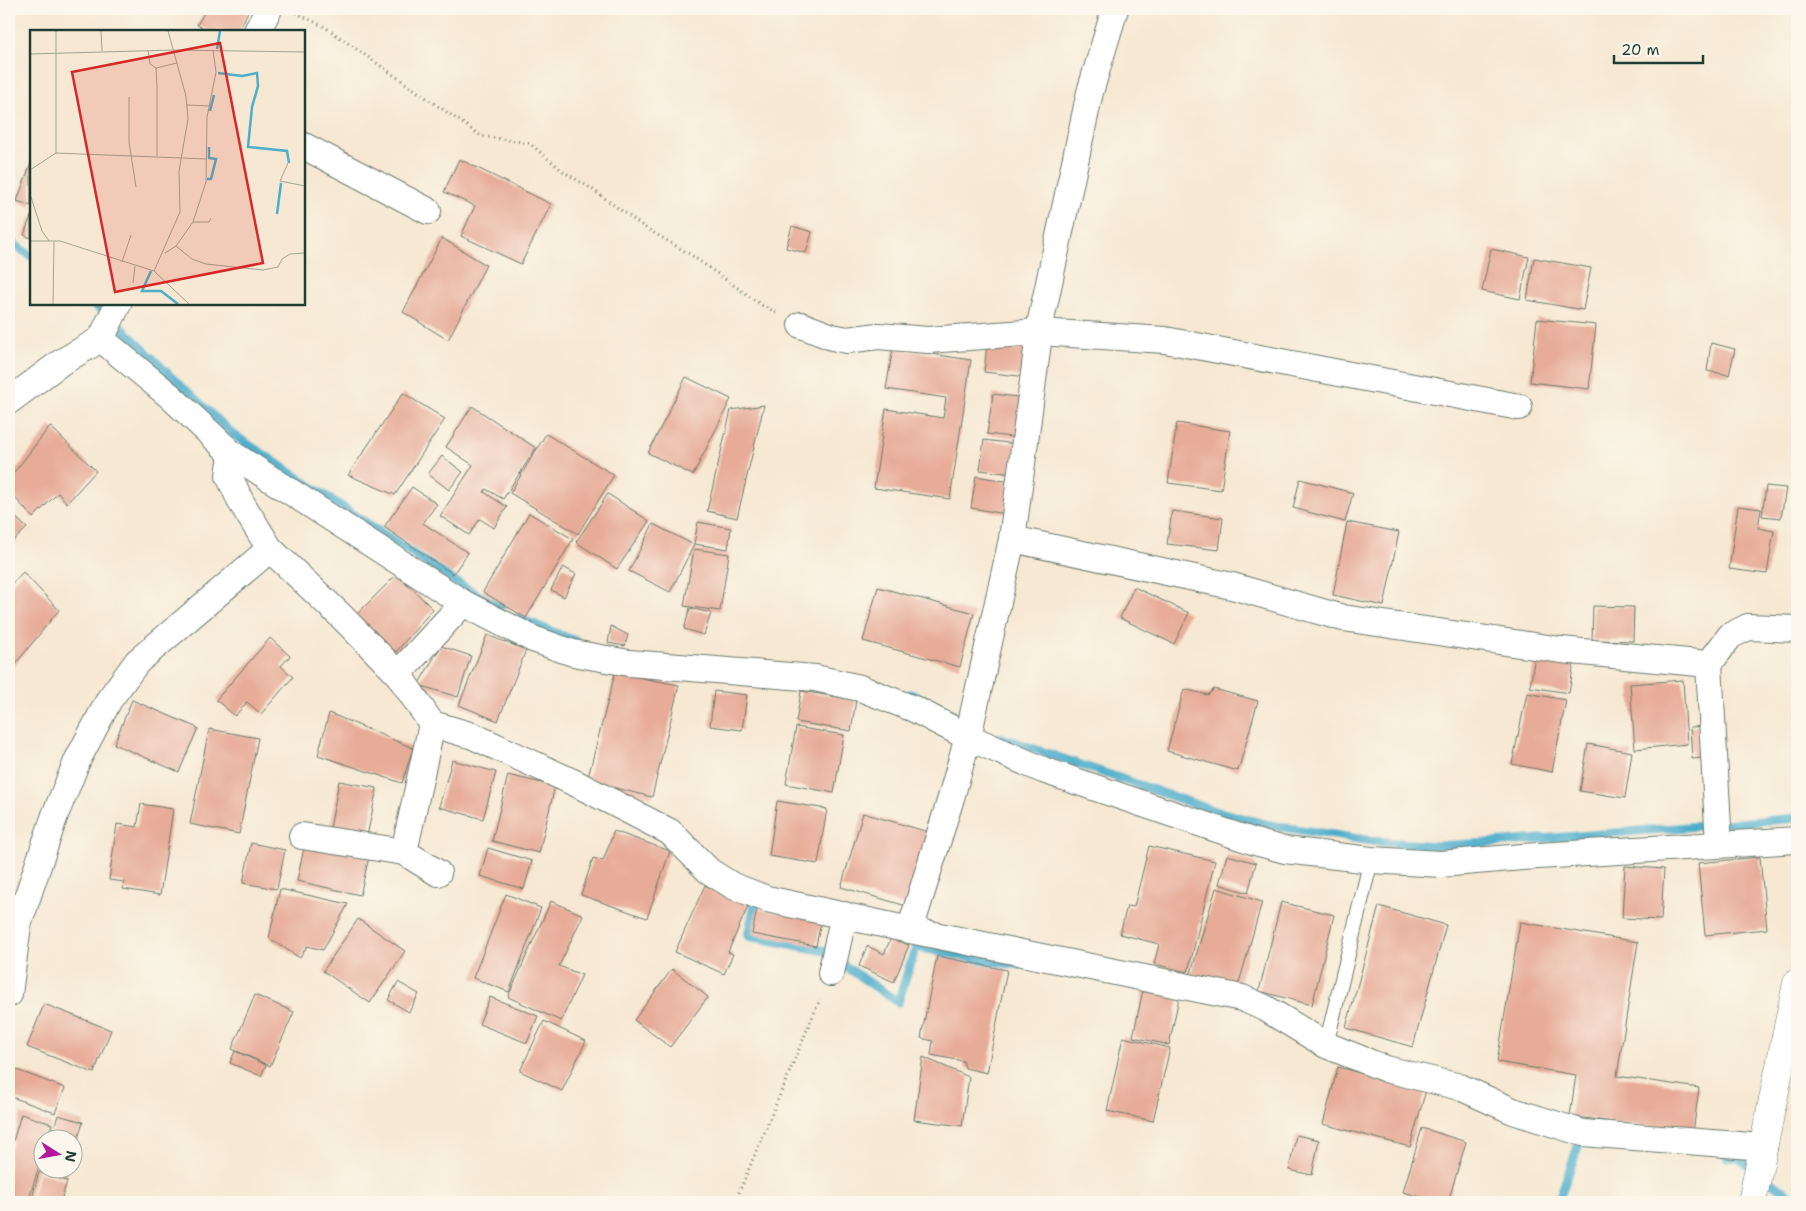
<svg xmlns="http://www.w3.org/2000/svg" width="1806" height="1211" font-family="'Shantell Sans',sans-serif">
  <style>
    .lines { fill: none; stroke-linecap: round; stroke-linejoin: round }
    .stream { stroke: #4daecc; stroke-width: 9 }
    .building { fill: #e7ac98 }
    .lane-casing { stroke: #6a796b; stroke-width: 16 }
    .street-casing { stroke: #6a796b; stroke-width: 28 }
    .secondary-casing { stroke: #6a796b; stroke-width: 29 }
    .path { stroke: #6a796b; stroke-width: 3; stroke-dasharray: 1 4; stroke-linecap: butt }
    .lane { stroke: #fff; stroke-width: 14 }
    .street { stroke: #fff; stroke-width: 26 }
    .secondary { stroke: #fff; stroke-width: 28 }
    .inset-river { fill: none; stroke: #4daecc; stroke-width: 2.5 }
    .inset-road { fill: none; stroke: #a0a493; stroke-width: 1 }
    .view { fill: #d62828; fill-opacity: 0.15; stroke: #d62828; stroke-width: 2.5 }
    .inset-edge { fill: none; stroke: #1f3d34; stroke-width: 2.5 }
  </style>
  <rect width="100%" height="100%" fill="#fbf7ec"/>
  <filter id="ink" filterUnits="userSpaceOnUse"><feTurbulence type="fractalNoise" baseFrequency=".02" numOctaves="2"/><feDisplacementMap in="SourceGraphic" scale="10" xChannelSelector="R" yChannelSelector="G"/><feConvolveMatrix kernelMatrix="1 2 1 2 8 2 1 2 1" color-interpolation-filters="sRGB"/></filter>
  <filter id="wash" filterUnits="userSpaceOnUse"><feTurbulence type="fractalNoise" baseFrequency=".0096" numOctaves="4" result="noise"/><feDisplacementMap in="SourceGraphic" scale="20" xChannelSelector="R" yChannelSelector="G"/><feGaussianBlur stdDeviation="1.12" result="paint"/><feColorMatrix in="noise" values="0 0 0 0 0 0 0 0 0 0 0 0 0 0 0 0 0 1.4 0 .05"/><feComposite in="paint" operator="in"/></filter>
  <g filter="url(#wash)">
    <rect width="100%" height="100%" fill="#f6e8d2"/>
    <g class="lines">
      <!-- stream -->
      <g class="stream">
        <polyline points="9,241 31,256"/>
        <polyline points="94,304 126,332 169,375 234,435 454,581 500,608"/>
        <polyline points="518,618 578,642"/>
        <polyline points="910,694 926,700 968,722"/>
        <polyline points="1000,737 1212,810 1270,825 1373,841 1436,846 1505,842 1797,818"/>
        <polyline points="750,901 755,904 748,936 830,952 842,964 898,1002 916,947 995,962 1022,965"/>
        <polyline points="1727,1157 1739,1158 1797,1201"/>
        <polyline points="1558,1202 1580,1141"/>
      </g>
    </g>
    <g id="blocks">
      <!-- building -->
      <g class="building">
        <polygon points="206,9 249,9 239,31 211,31 197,25"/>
        <polygon points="459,159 551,204 521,264 461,236 475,206 444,192"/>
        <polygon points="31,163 31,206 17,201"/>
        <polygon points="31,216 31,238 24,235"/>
        <polygon points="792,226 812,232 806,253 786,248"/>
        <polygon points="442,238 486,265 448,340 403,312"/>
        <polygon points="1491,249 1529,257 1520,299 1482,291"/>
        <polygon points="1534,258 1591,268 1583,310 1527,300"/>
        <polygon points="1537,319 1596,325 1589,389 1530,382"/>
        <polygon points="987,343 1030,348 1027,377 984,372"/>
        <polygon points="1711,343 1735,349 1729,375 1707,371"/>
        <polygon points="893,348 971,360 950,499 874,488 886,409 943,418 946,398 886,389"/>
        <polygon points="686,377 731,399 693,475 648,453"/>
        <polygon points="403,393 445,419 395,495 348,475"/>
        <polygon points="993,394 1025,398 1019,438 987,434"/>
        <polygon points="764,405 737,518 707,511 731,410"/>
        <polygon points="472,406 536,448 503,499 486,489 484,492 507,507 494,528 480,519 469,535 440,516 473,465 446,447"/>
        <polygon points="1177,423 1230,431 1221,490 1168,483"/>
        <polygon points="50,426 96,471 67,503 58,493 33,518 9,491 9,479"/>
        <polygon points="546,434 614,475 578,534 510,493"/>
        <polygon points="984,440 1016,444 1013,474 980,470"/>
        <polygon points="442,456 463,472 449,490 428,474"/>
        <polygon points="976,476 1011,482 1006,514 971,508"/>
        <polygon points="1300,479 1353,493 1345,522 1293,508"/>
        <polygon points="1766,486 1786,488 1781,518 1762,516"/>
        <polygon points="412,487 437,504 423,523 468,553 453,574 384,527"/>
        <polygon points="608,494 649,521 617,569 576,542"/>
        <polygon points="1738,506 1761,509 1758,528 1774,531 1767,574 1729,569"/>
        <polygon points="9,511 27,528 9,545"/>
        <polygon points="1172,511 1223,518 1219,550 1167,544"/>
        <polygon points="529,513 573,539 526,618 483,592"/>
        <polygon points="698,522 731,528 728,549 694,544"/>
        <polygon points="1347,522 1399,532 1384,606 1333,595"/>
        <polygon points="653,524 694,545 670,592 629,571"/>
        <polygon points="694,549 729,554 720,611 684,606"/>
        <polygon points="563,567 576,574 564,597 551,590"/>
        <polygon points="23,572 59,610 9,672 9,587"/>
        <polygon points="397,574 433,609 396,652 353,618"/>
        <polygon points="878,587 974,613 960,667 863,641"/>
        <polygon points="1134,587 1189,613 1174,644 1120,618"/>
        <polygon points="1593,606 1634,607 1633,641 1592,640"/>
        <polygon points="690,608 711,613 704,635 684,629"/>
        <polygon points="611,626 628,635 625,646 608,643"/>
        <polygon points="487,635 526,650 498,721 459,705"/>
        <polygon points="270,638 290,656 281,666 293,677 261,714 247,702 235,716 216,700"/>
        <polygon points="441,646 471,656 458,697 418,685"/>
        <polygon points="1535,655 1574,662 1569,693 1530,687"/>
        <polygon points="615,673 679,685 652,797 587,781"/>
        <polygon points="1683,680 1687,744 1635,749 1630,684"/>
        <polygon points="1184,689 1208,695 1214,689 1258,701 1238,771 1167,751"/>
        <polygon points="714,691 747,695 742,730 710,726"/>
        <polygon points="801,691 856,700 851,731 796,722"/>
        <polygon points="1527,693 1566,700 1552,772 1512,764"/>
        <polygon points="132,700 198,728 179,772 114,744"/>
        <polygon points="329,713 413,748 402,783 318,755"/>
        <polygon points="1707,726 1710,757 1692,759 1690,727"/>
        <polygon points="796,727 844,735 834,793 786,784"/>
        <polygon points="209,729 258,738 239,834 190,824"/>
        <polygon points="1588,744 1632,752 1625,798 1580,791"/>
        <polygon points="452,760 496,772 483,819 439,807"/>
        <polygon points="508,775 555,786 539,853 492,841"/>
        <polygon points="339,781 377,788 366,841 329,834"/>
        <polygon points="777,801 827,809 818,864 769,856"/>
        <polygon points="141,804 173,809 160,895 123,889 124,882 109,880 117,824 137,827"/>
        <polygon points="863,813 932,833 910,907 841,887"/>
        <polygon points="614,831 670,851 647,918 581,895 593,858 603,861"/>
        <polygon points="251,843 285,850 277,889 243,883"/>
        <polygon points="305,843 369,857 360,895 297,881"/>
        <polygon points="1149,846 1215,861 1188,972 1154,964 1159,944 1120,934 1127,906 1134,907"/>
        <polygon points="488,848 532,861 524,889 480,876"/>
        <polygon points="1227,855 1256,863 1248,893 1219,884"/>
        <polygon points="1760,857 1767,929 1705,935 1698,863"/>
        <polygon points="1625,866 1664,869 1661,920 1622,918"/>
        <polygon points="705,885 749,904 728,952 733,954 724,974 675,952"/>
        <polygon points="1216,888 1262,902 1237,990 1190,976"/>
        <polygon points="280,889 348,904 323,950 307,946 300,958 269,938"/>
        <polygon points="506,894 541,908 509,992 473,978"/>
        <polygon points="551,901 583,915 559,966 582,975 561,1021 508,997"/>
        <polygon points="1281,902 1334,915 1312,1005 1259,991"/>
        <polygon points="1379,906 1446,925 1413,1047 1346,1028"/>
        <polygon points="757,909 821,921 816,946 752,934"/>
        <polygon points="358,919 405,951 370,1003 323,971"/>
        <polygon points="1520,922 1638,942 1617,1076 1699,1088 1693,1133 1570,1116 1576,1075 1497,1062"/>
        <polygon points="891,938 909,945 894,982 859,966 867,946 884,954"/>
        <polygon points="937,956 1007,970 987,1073 965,1068 963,1061 931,1055 933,1041 921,1038"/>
        <polygon points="672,969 708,997 670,1047 634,1020"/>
        <polygon points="398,982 419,994 409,1012 388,1000"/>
        <polygon points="1143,990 1179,998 1169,1045 1133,1037"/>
        <polygon points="255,995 294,1012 270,1066 232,1049"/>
        <polygon points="490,997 538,1016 527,1043 479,1024"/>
        <polygon points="44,1004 111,1030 94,1073 27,1047"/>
        <polygon points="544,1021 586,1041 562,1091 520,1071"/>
        <polygon points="1123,1037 1170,1048 1153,1121 1107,1111"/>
        <polygon points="235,1051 266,1065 261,1076 230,1063"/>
        <polygon points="923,1057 969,1077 962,1126 914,1120"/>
        <polygon points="9,1067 65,1088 55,1113 9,1096"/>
        <polygon points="1338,1067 1426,1090 1410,1147 1323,1124"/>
        <polygon points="21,1114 52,1124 48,1138 42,1138 42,1156 28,1202 9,1202 9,1155"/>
        <polygon points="58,1115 83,1122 73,1155 72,1138 51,1138"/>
        <polygon points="1422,1128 1466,1142 1448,1202 1438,1202 1403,1192"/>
        <polygon points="1296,1135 1319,1140 1312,1175 1289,1170"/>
        <polygon points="41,1168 69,1168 66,1178 41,1170"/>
        <polygon points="39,1172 67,1181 61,1201 52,1198 51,1202 31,1202"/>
      </g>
    </g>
  </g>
  <g filter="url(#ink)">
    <use href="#blocks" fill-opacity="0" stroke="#6a796b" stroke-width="1"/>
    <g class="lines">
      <!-- lane casing -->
      <g class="lane-casing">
        <polyline id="lane" points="1326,1045 1371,860"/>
      </g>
      <!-- street casing -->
      <g class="street-casing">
        <g id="street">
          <polyline points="257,31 269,9"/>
          <polyline points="304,146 428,211"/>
          <polyline points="801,325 832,337 847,340 878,336 928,340 1039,332 1165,340 1519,407"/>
          <polyline points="101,339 170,396 232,454 463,603 533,639 573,653 629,663 815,678 860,688 914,709 968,737 1043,770 1255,842 1285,850 1371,860 1441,864 1522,857 1797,840"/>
          <polyline points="9,401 60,363 101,339 118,304"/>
          <polyline points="1012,539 1232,586 1343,618 1561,650 1709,664 1730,636 1748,627 1797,629"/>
          <polyline points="270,549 342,617 398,674 432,724 473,736 577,784 670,832 709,871 733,886 767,899 910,930 1242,998 1265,1008 1326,1045 1386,1069 1460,1087 1513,1111 1583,1133 1764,1147"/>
          <polyline points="1709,664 1719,845"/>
          <polyline points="398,674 463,603"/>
          <polyline points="432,724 404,852 438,873"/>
          <polyline points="302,836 404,852"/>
          <polyline points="910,930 951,798 968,737 1012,539 1041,320 1090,92 1115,9"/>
          <polyline points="831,973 844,915"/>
          <polyline points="9,994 18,925 55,815 78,759 109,700 137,662 270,549 241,502 229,476 232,454"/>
        </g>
      </g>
      <!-- secondary casing -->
      <g class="secondary-casing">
        <polyline id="secondary" points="1752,1202 1797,983"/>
      </g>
      <!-- path -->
      <g class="path">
        <polyline points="296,13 325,27 481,136 529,143 564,172 592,189 644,227 691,255 763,306 776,312"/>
        <polyline points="735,1202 820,999"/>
      </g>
      <!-- lane -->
      <use href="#lane" class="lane"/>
      <!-- street -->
      <use href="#street" class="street"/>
      <!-- secondary -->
      <use href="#secondary" class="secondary"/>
    </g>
  </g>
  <!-- overview -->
  <g transform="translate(30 30)">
    <rect width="275" height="275" fill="#f6e8d2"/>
    <path class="inset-river" d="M187 19 190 1M188 43 212 46 227 43 228 56 222 77 218 117 257 121 259 133M180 81 184 65M177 149H181L186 129 179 128V117M247 184 251 153M121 241 112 261H131L148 274"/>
    <path class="inset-road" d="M26 1V123L177 129M71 1 72 21M118 20 120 34 126 38 127 56V126M0 24 144 20 275 22M126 38 147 33M99 67V112L106 157M157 75 181 76M258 133 250 151 275 156M0 140 26 123M0 164 12 201 19 211M163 192H179L181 188M0 211H30L124 241 159 274M146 216 163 192 176 152 177 87 186 42 183 20M135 223 146 216 162 229 176 234 233 240 248 237 252 229 260 224 275 223M92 232 101 205M124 241 150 182 149 141 158 89 156 66 138 1M103 253 105 236M23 274 24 212"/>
    <path class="view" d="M190 13 233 233 85 262 42 42Z"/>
    <rect width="275" height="275" class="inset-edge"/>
  </g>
  <!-- margin -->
  <rect width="1806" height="1211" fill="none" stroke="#fbf7ec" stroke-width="30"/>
  <!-- north arrow -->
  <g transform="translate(58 1154) rotate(101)"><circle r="24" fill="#fbf7ec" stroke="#a3ada2"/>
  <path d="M0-4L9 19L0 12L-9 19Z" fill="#b5179e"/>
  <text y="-8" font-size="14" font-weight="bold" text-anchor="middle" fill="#1f3d34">N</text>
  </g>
  <!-- scale -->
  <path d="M1614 55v8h89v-8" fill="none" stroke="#1f3d34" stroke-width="2.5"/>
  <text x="1621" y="55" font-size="15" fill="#1f3d34" stroke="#fbf7ec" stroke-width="4" paint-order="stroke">20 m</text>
</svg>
